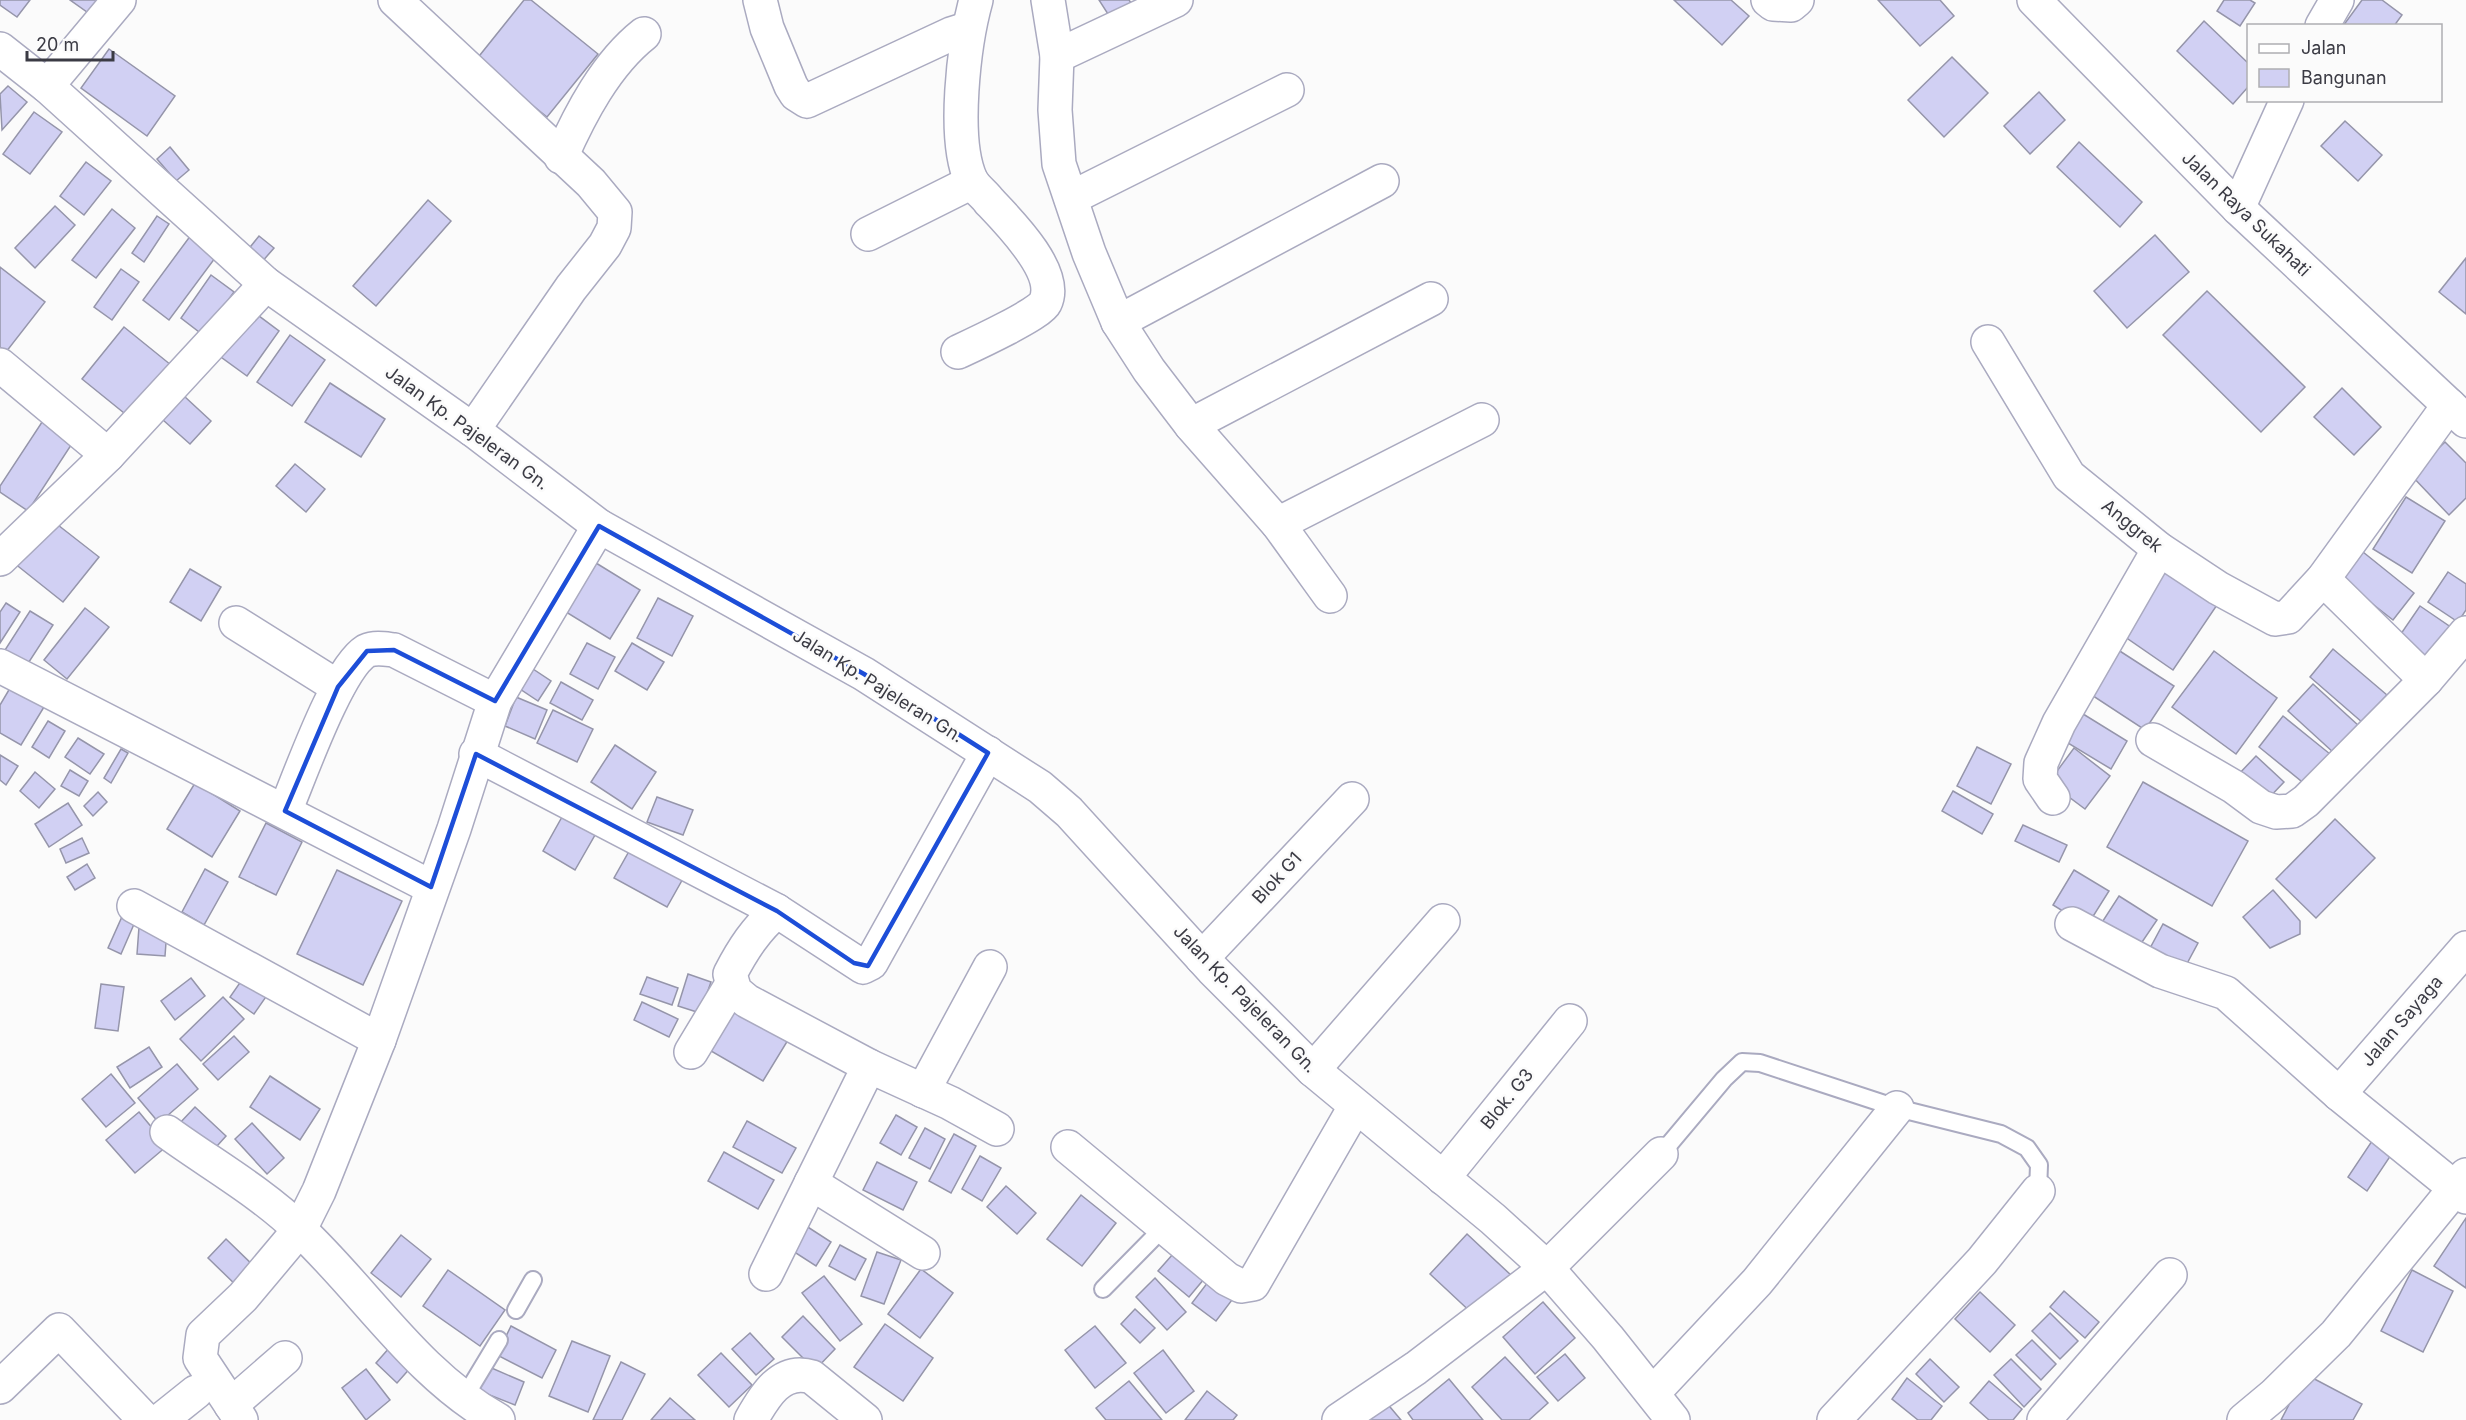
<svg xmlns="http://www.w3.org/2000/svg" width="2466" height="1420" font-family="Inter,sans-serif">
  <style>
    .building { fill: #d1d0f3; stroke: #9595aa; stroke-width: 1.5 }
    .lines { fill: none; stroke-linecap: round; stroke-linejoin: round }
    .service-casing { stroke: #aaaac0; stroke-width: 20 }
    .minor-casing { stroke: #aaaac0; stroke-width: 36 }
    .secondary-casing { stroke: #aaaac0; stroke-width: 36 }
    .service { stroke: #fff; stroke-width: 16 }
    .minor { stroke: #fff; stroke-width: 33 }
    .secondary { stroke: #fff; stroke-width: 33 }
    .marked { fill: none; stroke: #1d4ed8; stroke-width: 4.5; stroke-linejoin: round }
    .labels { text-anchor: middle; stroke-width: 5; stroke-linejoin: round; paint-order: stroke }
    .street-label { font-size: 18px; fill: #3b3b44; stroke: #fbfbfb }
  </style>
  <rect width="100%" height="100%" fill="#fbfbfb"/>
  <!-- building -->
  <g class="building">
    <polygon points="0,0 30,0 17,17 0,5"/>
    <polygon points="70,0 105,0 94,17"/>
    <polygon points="524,0 531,0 598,54 547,117 476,60"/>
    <polygon points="1099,0 1129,0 1137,11 1115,25"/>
    <polygon points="1674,0 1731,0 1749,16 1722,45"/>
    <polygon points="1878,0 1940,0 1954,16 1920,46"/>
    <polygon points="2224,0 2250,0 2255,3 2240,26 2217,11"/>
    <polygon points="2362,0 2382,0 2402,15 2394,26 2343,26"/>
    <polygon points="2204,21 2248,63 2248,87 2233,104 2177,51"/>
    <polygon points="109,49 175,96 147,136 81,88"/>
    <polygon points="1952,57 1988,93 1944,137 1908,100"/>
    <polygon points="8,86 27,102 2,130 0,94"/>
    <polygon points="2039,92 2065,120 2030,154 2004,126"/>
    <polygon points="34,112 62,132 30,174 3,154"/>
    <polygon points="2345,121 2382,155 2358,181 2321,146"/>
    <polygon points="2079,142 2142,202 2120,227 2057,167"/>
    <polygon points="170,147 189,170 176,181 157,159"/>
    <polygon points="86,162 111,181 84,215 60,196"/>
    <polygon points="428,200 451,221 376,306 353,286"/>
    <polygon points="55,206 75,225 35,268 15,248"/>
    <polygon points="112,209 135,228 96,278 72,260"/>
    <polygon points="157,216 169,224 144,262 132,253"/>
    <polygon points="191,235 218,254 169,320 143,300"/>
    <polygon points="2155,235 2189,272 2127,328 2094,291"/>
    <polygon points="259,236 274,248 261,263 247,251"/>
    <polygon points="2466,258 2466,314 2439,292"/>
    <polygon points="0,267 45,302 6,352 0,347"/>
    <polygon points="121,269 139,282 112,320 94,307"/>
    <polygon points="211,275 234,292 203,335 181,318"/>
    <polygon points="2207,291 2305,387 2261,432 2163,335"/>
    <polygon points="247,307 279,331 247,376 214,352"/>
    <polygon points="124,327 171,365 129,417 82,379"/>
    <polygon points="290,335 325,360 292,406 257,382"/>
    <polygon points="330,383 385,419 361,457 305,422"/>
    <polygon points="2342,388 2381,427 2354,455 2314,417"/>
    <polygon points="184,396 211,421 190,444 163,420"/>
    <polygon points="46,416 77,436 28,511 0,492 0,486"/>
    <polygon points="2445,442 2466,463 2466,498 2449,515 2411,475"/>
    <polygon points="295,464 325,489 306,512 276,486"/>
    <polygon points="2406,497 2445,521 2412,573 2373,549"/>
    <polygon points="49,518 99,557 63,602 14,563"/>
    <polygon points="2363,552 2414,593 2393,620 2342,580"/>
    <polygon points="596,563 640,590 610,639 566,612"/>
    <polygon points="2162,568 2217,605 2173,670 2118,632"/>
    <polygon points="190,569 221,587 201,621 170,602"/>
    <polygon points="2448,572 2466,584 2466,610 2458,622 2428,602"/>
    <polygon points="658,598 693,616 672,656 637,638"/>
    <polygon points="6,603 20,612 0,643 0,612"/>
    <polygon points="2420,606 2455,630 2431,665 2396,641"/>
    <polygon points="85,608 109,627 67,679 44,660"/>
    <polygon points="30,611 53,625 27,665 5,650"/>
    <polygon points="587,643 615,657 598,689 570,674"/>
    <polygon points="632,643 664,662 647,690 615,671"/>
    <polygon points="2112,646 2174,686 2145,730 2084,690"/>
    <polygon points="2333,649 2387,695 2363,723 2310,677"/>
    <polygon points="2214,651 2277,698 2236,754 2172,707"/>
    <polygon points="527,665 551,681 538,701 514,685"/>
    <polygon points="561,682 593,700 582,720 550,703"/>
    <polygon points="13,683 47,702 21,745 0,733 0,705"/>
    <polygon points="2313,684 2359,726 2334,753 2288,711"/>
    <polygon points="516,697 547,710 535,739 505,726"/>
    <polygon points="2075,709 2127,741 2111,769 2058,737"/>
    <polygon points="553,710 593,729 577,762 537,743"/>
    <polygon points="2283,716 2330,754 2306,785 2259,747"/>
    <polygon points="48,721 65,731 49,758 32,747"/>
    <polygon points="78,738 104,754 90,774 65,757"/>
    <polygon points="615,745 656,772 632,809 591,782"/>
    <polygon points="1977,747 2011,764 1991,804 1957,786"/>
    <polygon points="2074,748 2110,776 2085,809 2049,782"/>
    <polygon points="121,749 128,753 111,783 104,778"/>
    <polygon points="0,755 18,766 6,785 0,780"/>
    <polygon points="2256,756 2284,782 2265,802 2237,776"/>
    <polygon points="70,770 88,781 79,796 61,786"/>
    <polygon points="35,772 55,789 39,808 20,791"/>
    <polygon points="2143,782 2248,841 2212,906 2107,847"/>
    <polygon points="195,783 240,811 212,857 167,829"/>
    <polygon points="1953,791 1993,814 1982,834 1942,811"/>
    <polygon points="98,792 107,802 93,816 84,806"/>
    <polygon points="657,797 693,810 683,835 647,822"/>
    <polygon points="68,803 82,825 49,847 35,824"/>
    <polygon points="562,817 595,835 575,870 543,851"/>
    <polygon points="2335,819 2375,858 2316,918 2276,879"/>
    <polygon points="266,823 302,842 276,895 239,877"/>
    <polygon points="2023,825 2067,845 2059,862 2015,841"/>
    <polygon points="82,838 89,853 66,863 60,849"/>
    <polygon points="632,846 685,875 667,907 614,878"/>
    <polygon points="87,864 95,878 75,890 67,877"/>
    <polygon points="205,869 228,882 204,925 182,912"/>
    <polygon points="337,870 402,901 363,985 297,954"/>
    <polygon points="2074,870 2109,891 2087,926 2053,905"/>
    <polygon points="2273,890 2300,921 2300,934 2270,948 2243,917"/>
    <polygon points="2119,896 2157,920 2136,951 2099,927"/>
    <polygon points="125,910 138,915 121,954 108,948"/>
    <polygon points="2163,924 2198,943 2183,971 2148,952"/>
    <polygon points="139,927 167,929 165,956 137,954"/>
    <polygon points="246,974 270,991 254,1014 230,997"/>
    <polygon points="688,974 711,982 700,1013 678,1006"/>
    <polygon points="647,977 678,988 672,1005 640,994"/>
    <polygon points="191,978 205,996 175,1020 161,1001"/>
    <polygon points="101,984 124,987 118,1031 95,1028"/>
    <polygon points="223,997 244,1019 201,1061 180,1039"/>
    <polygon points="642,1002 678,1019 669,1037 634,1020"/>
    <polygon points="735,1009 788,1040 763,1081 711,1051"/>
    <polygon points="234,1036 249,1052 218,1080 203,1064"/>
    <polygon points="149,1047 162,1067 130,1088 117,1067"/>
    <polygon points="177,1064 198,1089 159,1123 138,1098"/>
    <polygon points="111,1074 135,1103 106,1127 82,1099"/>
    <polygon points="270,1076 320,1109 300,1140 250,1107"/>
    <polygon points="195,1107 226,1136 209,1155 178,1125"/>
    <polygon points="139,1112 167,1146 135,1173 106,1140"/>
    <polygon points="896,1115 917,1127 901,1155 880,1143"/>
    <polygon points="747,1121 796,1148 782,1173 733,1147"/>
    <polygon points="252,1123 284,1158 267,1174 235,1139"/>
    <polygon points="925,1128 945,1139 930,1169 909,1158"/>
    <polygon points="954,1134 976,1146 951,1193 929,1181"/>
    <polygon points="2374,1138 2393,1152 2367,1191 2348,1177"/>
    <polygon points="724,1152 774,1180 758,1209 708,1181"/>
    <polygon points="980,1156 1001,1168 982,1201 962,1189"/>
    <polygon points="877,1162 917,1182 903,1210 863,1190"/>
    <polygon points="1006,1186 1036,1213 1017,1234 987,1207"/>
    <polygon points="1081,1195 1116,1223 1082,1266 1047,1239"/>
    <polygon points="2466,1218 2466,1288 2434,1266"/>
    <polygon points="800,1222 831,1242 816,1266 785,1246"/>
    <polygon points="1467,1234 1513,1277 1476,1317 1430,1274"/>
    <polygon points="401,1235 431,1259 401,1297 371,1273"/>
    <polygon points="226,1239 259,1271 240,1289 208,1258"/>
    <polygon points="840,1245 866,1259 855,1280 829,1266"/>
    <polygon points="877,1252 901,1260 884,1304 861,1296"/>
    <polygon points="1173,1254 1204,1279 1189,1297 1158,1271"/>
    <polygon points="921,1269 953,1293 920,1338 888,1314"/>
    <polygon points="448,1270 505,1310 480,1346 423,1306"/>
    <polygon points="2412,1270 2453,1291 2423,1352 2381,1331"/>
    <polygon points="824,1276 862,1324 840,1341 802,1293"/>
    <polygon points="1155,1278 1186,1312 1167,1330 1136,1297"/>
    <polygon points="1208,1282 1232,1300 1216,1321 1192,1303"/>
    <polygon points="2064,1291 2099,1322 2085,1338 2050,1307"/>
    <polygon points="1980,1292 2015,1325 1990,1352 1955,1319"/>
    <polygon points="1543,1302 1575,1338 1535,1374 1503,1337"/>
    <polygon points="1135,1309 1155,1328 1140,1343 1121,1324"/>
    <polygon points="2050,1313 2078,1341 2060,1359 2032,1331"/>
    <polygon points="803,1316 835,1349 815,1370 782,1337"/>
    <polygon points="885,1324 933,1358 903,1401 854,1367"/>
    <polygon points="511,1326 556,1350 542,1378 497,1355"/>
    <polygon points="1095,1326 1126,1363 1095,1388 1065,1350"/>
    <polygon points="750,1333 774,1359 756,1375 732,1349"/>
    <polygon points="2032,1340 2056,1364 2041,1380 2016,1355"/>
    <polygon points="572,1341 610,1356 588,1412 549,1396"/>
    <polygon points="390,1347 412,1366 397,1383 376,1363"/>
    <polygon points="1163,1350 1194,1391 1166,1413 1134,1373"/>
    <polygon points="721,1353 752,1385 729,1407 698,1375"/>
    <polygon points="1565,1354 1585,1378 1558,1401 1537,1377"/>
    <polygon points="1505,1357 1548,1403 1529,1420 1502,1420 1472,1387"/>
    <polygon points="1930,1359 1959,1387 1944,1402 1916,1374"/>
    <polygon points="2011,1359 2041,1389 2024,1407 1994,1375"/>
    <polygon points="621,1362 645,1374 622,1420 593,1420"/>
    <polygon points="487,1366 524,1382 515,1405 477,1390"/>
    <polygon points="366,1369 390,1400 366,1420 342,1388"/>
    <polygon points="2305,1374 2362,1404 2353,1420 2281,1420"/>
    <polygon points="1907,1378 1942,1406 1931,1420 1918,1420 1892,1399"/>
    <polygon points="1449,1379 1483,1420 1413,1420 1408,1413"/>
    <polygon points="1129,1381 1162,1420 1106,1420 1096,1408"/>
    <polygon points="1989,1381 2022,1409 2013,1420 1989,1420 1970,1403"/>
    <polygon points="1207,1391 1237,1415 1233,1420 1185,1420"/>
    <polygon points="670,1398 695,1420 651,1420"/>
    <polygon points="1385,1401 1401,1420 1363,1420"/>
  </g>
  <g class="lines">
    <!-- service casing -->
    <g class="service-casing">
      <g id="service">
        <polyline points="1661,1154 1724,1079 1742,1062 1760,1063 1897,1108 2001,1134 2027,1148 2039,1165 2038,1191"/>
        <polyline points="1103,1289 1164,1227"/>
        <polyline points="516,1310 533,1280"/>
        <polyline points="464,1398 499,1340"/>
      </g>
    </g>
    <!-- minor casing -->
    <g class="minor-casing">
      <g id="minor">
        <polyline points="395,0 591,183 615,212 614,228 605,245 571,288 473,430"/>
        <polyline points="760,0 767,28 791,86 796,94 807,101 951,34 967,29"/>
        <polyline points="1048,0 1057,56 1055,110 1059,164 1089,253 1118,322 1149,370 1191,425 1278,524 1330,596"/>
        <polyline points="1768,0 1773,4 1791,5 1797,0"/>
        <polyline points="2322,26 2337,0"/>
        <polyline points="0,49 47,86 266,284 473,430 599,526 864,674 1040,787 1069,812 1212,969 1313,1070 1493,1219 1547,1268 1608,1338 1673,1420"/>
        <polyline points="1057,56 1176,0"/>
        <polyline points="47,86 119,0"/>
        <path d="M561 157C580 114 606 64 644 34"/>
        <polyline points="1071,198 1287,90"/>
        <polyline points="2238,208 2287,100"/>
        <polyline points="868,234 972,182"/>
        <polyline points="1118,322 1382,181"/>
        <polyline points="1988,342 2069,476 2159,549 2218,588 2275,619 2288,617 2323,579 2449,405"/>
        <path d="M958 352C973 345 1040 314 1045 303 1060 273 1009 222 989 201 984 194 975 188 971 180 952 139 964 43 976 0"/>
        <polyline points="0,365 108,455"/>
        <polyline points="1191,425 1431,299"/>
        <polyline points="1278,524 1482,420"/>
        <polyline points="0,559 108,455 266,284"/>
        <polyline points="2323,579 2426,680 2466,633"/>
        <polyline points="236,623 338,687"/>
        <polyline points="0,666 431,887"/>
        <polyline points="2153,740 2234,787 2261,807 2276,812 2292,811 2306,801 2426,680"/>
        <polyline points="476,754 777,911 863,967 871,963 876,954 988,753"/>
        <polyline points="2053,798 2040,779 2041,763 2059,723 2159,549"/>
        <path d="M285 811C300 776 337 669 366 651 375 647 385 649 394 650L495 701"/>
        <polyline points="134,906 379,1040"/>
        <polyline points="2072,924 2160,971 2226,993 2339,1094 2466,1197"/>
        <polyline points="1202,958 1352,799"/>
        <polyline points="691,1052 732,984"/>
        <polyline points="869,1066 950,1103 997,1129"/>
        <polyline points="1313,1070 1443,921"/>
        <polyline points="923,1091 990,967"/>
        <polyline points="2339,1094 2466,948"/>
        <path d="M167 1132C211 1164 261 1192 300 1230 366 1292 417 1375 498 1420"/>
        <polyline points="1068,1147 1227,1279 1241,1286 1253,1284 1355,1107"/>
        <polyline points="1443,1178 1570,1021"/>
        <polyline points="811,1183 923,1253"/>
        <path d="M766 1274 869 1066 747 1001 735 991 730 974C743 949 756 929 777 911"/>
        <polyline points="0,1387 59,1330 145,1420"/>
        <polyline points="1653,1393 1757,1282 1897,1108"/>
        <polyline points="231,1405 285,1358"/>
        <polyline points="161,1420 196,1392"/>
        <polyline points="241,1420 200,1358 203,1335 243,1297 300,1229 319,1191 379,1040 454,829 495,701 599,526"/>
        <path d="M751 1420C764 1397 781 1367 812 1377L865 1420"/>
        <polyline points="1339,1420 1416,1368 1547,1268 1661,1154"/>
        <polyline points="1834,1420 1982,1261 2038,1191"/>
        <polyline points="2044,1420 2170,1275"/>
        <polyline points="2244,1420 2274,1395 2336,1334 2466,1175"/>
      </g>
    </g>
    <!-- secondary casing -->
    <g class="secondary-casing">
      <polyline id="secondary" points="2034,0 2238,208 2466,421"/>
    </g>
    <!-- service -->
    <use href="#service" class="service"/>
    <!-- minor -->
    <use href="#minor" class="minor"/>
    <!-- secondary -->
    <use href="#secondary" class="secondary"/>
  </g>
  <!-- marked area -->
  <path class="marked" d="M599 526 864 674 988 753 868 966 854 963 777 911 476 754 431 887 285 811 338 687 367 651 394 650 495 701Z"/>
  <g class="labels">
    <!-- street labels -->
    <g class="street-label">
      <text transform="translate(2246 214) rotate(44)" y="6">Jalan Raya Sukahati</text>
      <text transform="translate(467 428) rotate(36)" y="6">Jalan Kp. Pajeleran Gn.</text>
      <text transform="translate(2132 526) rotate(39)" y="6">Anggrek</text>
      <text transform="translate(878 686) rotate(32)" y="6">Jalan Kp. Pajeleran Gn.</text>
      <text transform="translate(1277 878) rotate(-47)" y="6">Blok G1</text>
      <text transform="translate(1245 999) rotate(46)" y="6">Jalan Kp. Pajeleran Gn.</text>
      <text transform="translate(2402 1021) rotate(-49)" y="6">Jalan Sayaga</text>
      <text transform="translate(1507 1099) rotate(-51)" y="6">Blok. G3</text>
    </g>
  </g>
  <!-- legend -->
  <rect x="2247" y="24" width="195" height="78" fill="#fbfbfb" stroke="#aeaeb2" stroke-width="1.5"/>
  <rect x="2259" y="44" width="30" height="9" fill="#ffffff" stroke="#aeaeb2" stroke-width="1.5"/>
  <text x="2301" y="54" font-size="18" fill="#3b3b44">Jalan</text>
  <rect x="2259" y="69" width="30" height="18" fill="#d1d0f3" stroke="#aeaeb2" stroke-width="1.5"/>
  <text x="2301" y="84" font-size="18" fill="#3b3b44">Bangunan</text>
  <!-- scale -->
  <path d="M27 51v9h86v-9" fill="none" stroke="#3b3b44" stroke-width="3"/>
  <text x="36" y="51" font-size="18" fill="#3b3b44" stroke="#fbfbfb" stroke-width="4.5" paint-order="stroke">20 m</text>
</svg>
